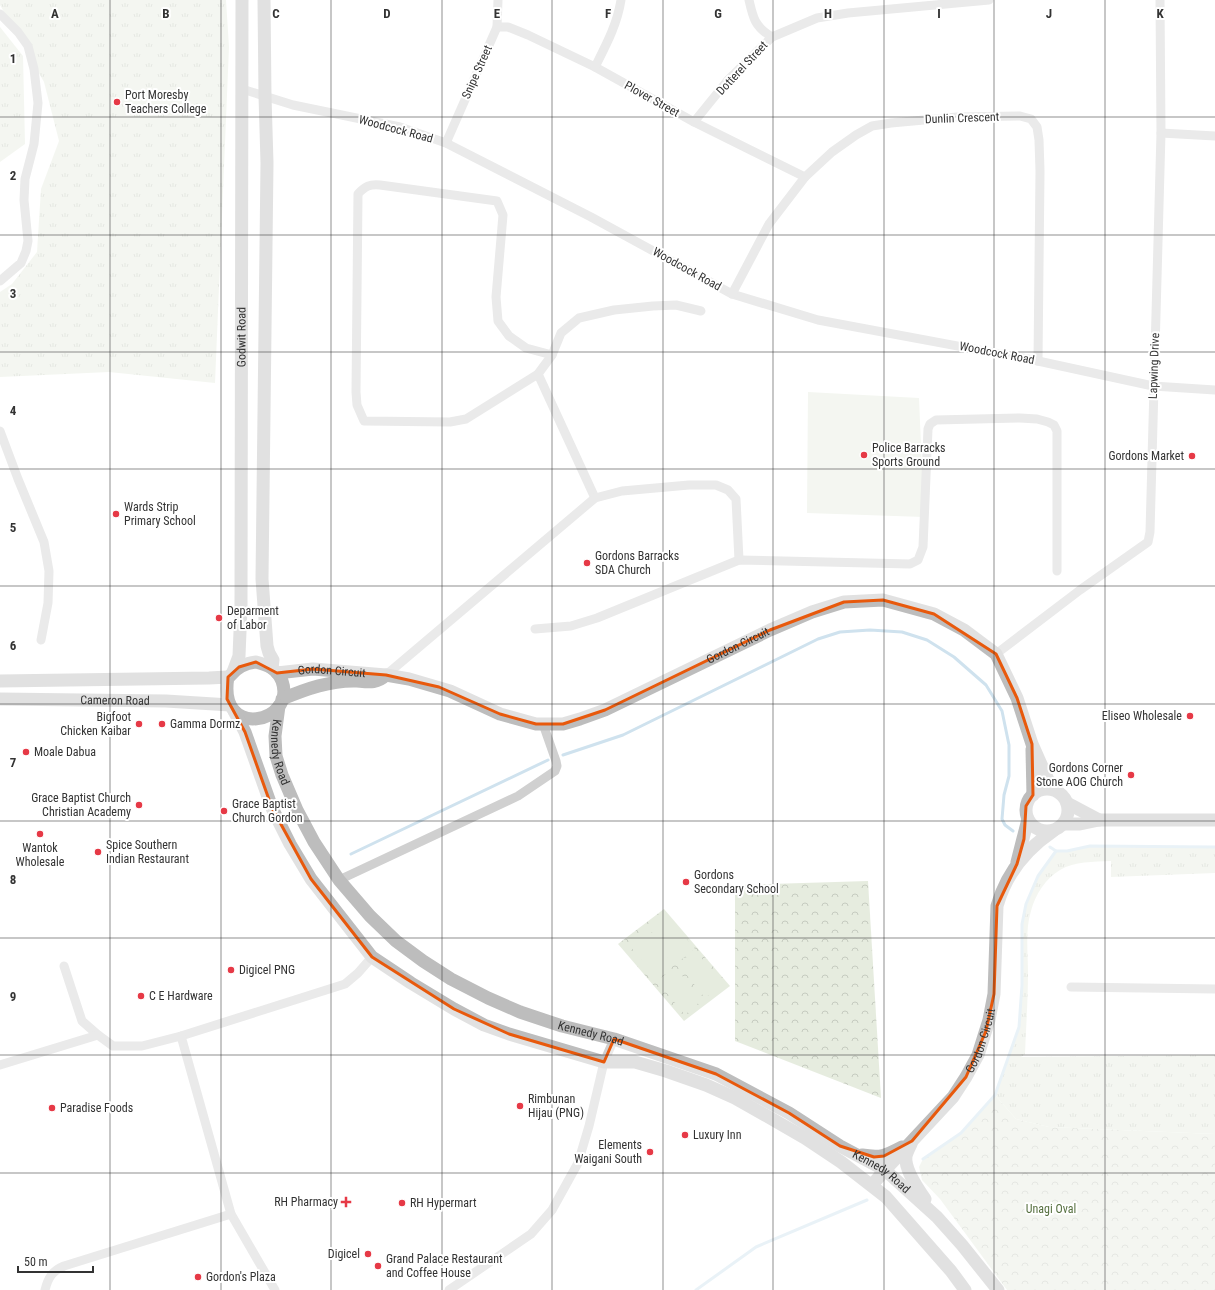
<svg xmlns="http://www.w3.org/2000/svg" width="1215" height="1290" font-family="'Roboto Condensed',sans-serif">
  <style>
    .grass { fill: url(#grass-tufts) }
    .forest { fill: url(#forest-crowns) }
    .pitch { fill: #e6ecdf }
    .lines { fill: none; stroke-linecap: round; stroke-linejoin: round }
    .stream { stroke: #cfe2ee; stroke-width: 3 }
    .minor { stroke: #d0d0d0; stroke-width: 9 }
    .secondary { stroke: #bdbdbd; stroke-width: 13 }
    .marked { fill: none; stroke: #e8590c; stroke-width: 3; stroke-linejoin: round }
    .grid { fill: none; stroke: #333; stroke-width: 1; stroke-opacity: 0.55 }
    .poi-dot { fill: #e63946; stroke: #fff; stroke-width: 1.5 }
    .labels { text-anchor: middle; stroke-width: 4; stroke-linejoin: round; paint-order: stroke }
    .street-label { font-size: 12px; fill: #333; stroke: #fff }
    .poi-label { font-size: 12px; fill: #333; stroke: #fff; text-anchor: start }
    .park-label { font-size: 12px; fill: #56703f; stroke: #fff }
    .grid-label { font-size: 13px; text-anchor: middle; font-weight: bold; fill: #333; stroke: #fff; stroke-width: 4; stroke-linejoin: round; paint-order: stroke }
  </style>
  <defs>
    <pattern id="grass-tufts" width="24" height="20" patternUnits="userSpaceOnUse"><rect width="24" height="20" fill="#e6ecdf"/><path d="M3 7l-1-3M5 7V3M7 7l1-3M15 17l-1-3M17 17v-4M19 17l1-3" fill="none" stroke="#c6cbc0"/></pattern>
    <pattern id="forest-crowns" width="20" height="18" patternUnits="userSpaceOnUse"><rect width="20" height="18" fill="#e6ecdf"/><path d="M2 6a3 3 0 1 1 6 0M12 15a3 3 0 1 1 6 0" fill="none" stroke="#c6cbc0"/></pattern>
  </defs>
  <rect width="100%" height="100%" fill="#fff"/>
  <!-- grass -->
  <g class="grass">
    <polygon points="0,0 226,0 229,47 215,383 109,372 0,377 0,292 12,284 37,252 41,189 59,141 44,82 0,5"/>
    <polygon points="0,27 23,56 25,144 0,162"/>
    <path d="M1090 846 1215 847V873L1111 877V861C1093 862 1075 861 1060 870 1046 878 1035 895 1031 911 1025 930 1028 952 1028 972 1028 1000 1026 1027 1025 1054L1021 1057 1215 1055V1134L1049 1127 1016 1119 995 1095 1019 1027 1022 985V924L1026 904 1038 876 1056 851H1067Z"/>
  </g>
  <!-- forest -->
  <g class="forest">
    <polygon points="868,881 881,1098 735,1041 735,885"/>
    <polygon points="664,909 730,986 684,1021 618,944"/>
    <polygon points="995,1095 1016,1119 1049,1127 1215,1134 1215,1290 1007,1290 940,1199 922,1180 919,1167 923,1159 961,1133"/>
  </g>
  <!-- pitch -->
  <g class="pitch">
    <polygon points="808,392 919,398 924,517 807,513"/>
    <polygon points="667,915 695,949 677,963 650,930"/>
    <polygon points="647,931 674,965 657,979 629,945"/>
    <polygon points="695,950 723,984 705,998 678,964"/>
    <polygon points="675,967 702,1000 685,1015 657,981"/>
  </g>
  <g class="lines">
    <!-- stream -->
    <g class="stream">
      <polyline points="563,755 623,735 818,639 840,632 870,630 902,632 927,640 954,657 986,685 1002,711 1009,745 1009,776 1004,795 1002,819 1005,825 1013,831"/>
      <polyline points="1050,847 1056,851"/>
      <polyline points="351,854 548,760"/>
      <polyline points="923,1159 961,1133 995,1095 1019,1027 1022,985 1022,924 1026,904 1038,876 1056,851 1067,851 1090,846 1215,847"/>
      <polyline points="696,1290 756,1247 867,1200"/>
    </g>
    <!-- minor -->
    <g class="minor">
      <path d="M749 0C753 18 755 27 772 37"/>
      <polyline points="0,14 18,32 28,46 34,69 38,103 34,144 25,179 24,200 28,241 26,251 21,263 0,281"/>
      <polyline points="497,27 508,27 528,35 595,67 694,122 805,177"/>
      <path d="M595 67C606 45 617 25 621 0"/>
      <polyline points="242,89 293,105 400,127 446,143 591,217 732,294 818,320 1038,361 1153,386 1215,390"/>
      <polyline points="694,122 728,80 772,37 817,18 848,13 989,0"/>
      <polyline points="1161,133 1215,136"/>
      <polyline points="446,143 497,27 498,0"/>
      <polyline points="732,294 769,224 805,177 832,152 856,135 872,126 891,123 957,117 1020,116 1031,119 1037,127 1039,140 1040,171 1038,361"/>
      <path d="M538 374 466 419 450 422 364 421 357 405 356 392 358 194C365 186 370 184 380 185L497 201 503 215 496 297 498 321 509 336 526 348 552 355"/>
      <polyline points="0,431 18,479 44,542 49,571 48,603 41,640"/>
      <polyline points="595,498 538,374 552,355 561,333 579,318 614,310 653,306 676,305 701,311"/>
      <polyline points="535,629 571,626 597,618 739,560 910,564 918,560 923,547 928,429 930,424 936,420 1020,418 1037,419 1048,422 1054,425 1057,431 1057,571"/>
      <polyline points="996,654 1080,590 1148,542 1150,532 1161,133 1160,0"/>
      <polyline points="386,675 595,498 622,491 689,485 716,485 728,490 736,499 739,560"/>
      <polyline points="339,880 518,796 555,771 557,766 556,761 543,724"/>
      <polyline points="64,966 82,1021 98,1035 113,1046 142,1046 181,1036 345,984 358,973 372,957"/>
      <polyline points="1071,987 1215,989"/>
      <polyline points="181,1036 231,1214 275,1290"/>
      <polyline points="0,1065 98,1035"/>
      <path d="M45 1290C48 1278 52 1271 64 1266L231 1214"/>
      <polyline points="449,1290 531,1234 552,1210 578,1163 589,1126 604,1062 614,1039"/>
    </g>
    <!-- secondary -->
    <g class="secondary">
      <polyline points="264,0 265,96 267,163 262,579 267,646 269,653 273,660 272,668"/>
      <path d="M256 662C268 665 277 669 282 681 297 723 217 741 228 677L230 676C237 667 245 663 256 662Z"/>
      <path id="s1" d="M233 672 239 656 241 607 242 0"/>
      <path id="s2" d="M277 673 313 669 386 675 409 679 450 691 500 714 536 724H563L580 719 605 710 770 630 812 612 844 602 883 600 934 614 964 630 996 654 1017 698 1032 744 1052 789"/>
      <polyline points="0,681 209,678 228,677"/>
      <path id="s3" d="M0 699 166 701 230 705"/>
      <path d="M282 699C306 689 331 680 357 681 368 682 377 684 386 675"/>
      <path id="s4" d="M279 706 275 736 276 756 282 775 297 810 314 842 339 880 370 916 396 941 423 961 451 979 488 998 520 1012 562 1026 614 1039 716 1074 789 1113 840 1146 885 1170 937 1217 962 1245 998 1290"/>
      <polyline points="234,711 245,732 272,808 290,844 311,879 372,957 411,983 454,1009 484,1025 509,1034 604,1062 635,1062 666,1071 706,1085 735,1098 765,1115 805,1138 841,1162 886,1197 951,1271 965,1290"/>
      <polyline points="1032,750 1033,795"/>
      <circle cx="1047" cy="810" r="21"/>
      <polyline points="1067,803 1099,820"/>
      <polyline points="1065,824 1080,824 1099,820 1215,820"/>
      <polyline points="1017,862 1028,819"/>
      <path d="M911 1144C909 1148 907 1152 906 1156 904 1169 918 1189 925 1199"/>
      <path d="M862 1155C881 1158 885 1156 902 1147"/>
      <path id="s5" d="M872 1185 885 1170 953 1097 966 1077 978 1055 989 1020 994 994 997 906C1006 874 1025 850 1053 831"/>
    </g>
  </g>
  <!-- marked area -->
  <path d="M0 0H1215V1290H0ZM883 600 934 614 996 654 1017 698 1032 744 1033 795 1026 806 1024 839 1017 864 997 906 994 994 986 1031 966 1077 912 1141 884 1156 874 1157 840 1146 789 1113 716 1074 614 1039 604 1062 509 1034 454 1009 372 957 311 879 272 808 245 732 227 699 228 677 239 667 256 662 277 673 313 669 386 675 439 687 500 714 536 724H563L605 710 770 630 844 602Z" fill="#fff" fill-opacity=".55" fill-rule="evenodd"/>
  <path class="marked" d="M883 600 934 614 996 654 1017 698 1032 744 1033 795 1026 806 1024 839 1017 864 997 906 994 994 986 1031 966 1077 912 1141 884 1156 874 1157 840 1146 789 1113 716 1074 614 1039 604 1062 509 1034 454 1009 372 957 311 879 272 808 245 732 227 699 228 677 239 667 256 662 277 673 313 669 386 675 439 687 500 714 536 724H563L605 710 770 630 844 602Z"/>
  <!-- grid -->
  <path class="grid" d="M110 0V1290M221 0V1290M331 0V1290M442 0V1290M552 0V1290M663 0V1290M773 0V1290M884 0V1290M994 0V1290M1105 0V1290M0 117H1215M0 235H1215M0 352H1215M0 469H1215M0 586H1215M0 704H1215M0 821H1215M0 938H1215M0 1055H1215M0 1173H1215"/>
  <!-- markers -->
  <g class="poi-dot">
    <circle cx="117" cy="102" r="4"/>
    <circle cx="864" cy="455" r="4"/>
    <circle cx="1192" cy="456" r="4"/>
    <circle cx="116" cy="514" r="4"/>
    <circle cx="587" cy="563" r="4"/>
    <circle cx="219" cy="618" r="4"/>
    <circle cx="1190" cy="716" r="4"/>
    <circle cx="139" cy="724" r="4"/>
    <circle cx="162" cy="724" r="4"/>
    <circle cx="26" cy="752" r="4"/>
    <circle cx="1131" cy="775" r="4"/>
    <circle cx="139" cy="805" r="4"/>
    <circle cx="224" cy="811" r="4"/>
    <circle cx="40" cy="834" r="4"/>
    <circle cx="98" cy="852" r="4"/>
    <circle cx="686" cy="882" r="4"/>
    <circle cx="231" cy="970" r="4"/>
    <circle cx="141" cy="996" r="4"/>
    <circle cx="520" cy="1106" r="4"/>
    <circle cx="52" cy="1108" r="4"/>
    <circle cx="685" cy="1135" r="4"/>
    <circle cx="650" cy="1152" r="4"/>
    <path d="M344 1196h4v4h4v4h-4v4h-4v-4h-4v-4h4z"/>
    <circle cx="402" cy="1203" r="4"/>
    <circle cx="368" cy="1254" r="4"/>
    <circle cx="378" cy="1266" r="4"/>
    <circle cx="198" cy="1277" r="4"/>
  </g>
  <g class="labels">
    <!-- street labels -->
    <g class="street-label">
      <text transform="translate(742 68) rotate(-47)" y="4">Dotterel Street</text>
      <text transform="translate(477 72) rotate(-66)" y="4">Snipe Street</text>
      <text transform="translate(652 99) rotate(29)" y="4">Plover Street</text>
      <text transform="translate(962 118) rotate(-2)" y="4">Dunlin Crescent</text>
      <text transform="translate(396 129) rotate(15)" y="4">Woodcock Road</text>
      <text transform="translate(687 269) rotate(29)" y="4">Woodcock Road</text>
      <text dy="4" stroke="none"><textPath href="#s1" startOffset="336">Godwit Road</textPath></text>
      <text transform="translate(997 353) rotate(11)" y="4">Woodcock Road</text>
      <text transform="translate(1154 366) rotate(-88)" y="4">Lapwing Drive</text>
      <text dy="4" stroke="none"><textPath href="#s2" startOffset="487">Gordon Circuit</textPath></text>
      <text dy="4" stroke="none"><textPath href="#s2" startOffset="55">Gordon Circuit</textPath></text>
      <text dy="4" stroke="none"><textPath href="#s3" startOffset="115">Cameron Road</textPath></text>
      <text dy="4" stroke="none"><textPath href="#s4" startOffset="47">Kennedy Road</textPath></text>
      <text dy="4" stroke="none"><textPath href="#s4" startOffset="491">Kennedy Road</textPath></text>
      <text dy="4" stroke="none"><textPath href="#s5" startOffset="183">Gordon Circuit</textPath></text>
      <text dy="4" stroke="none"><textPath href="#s4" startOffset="815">Kennedy Road</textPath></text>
    </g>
    <!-- poi labels -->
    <g class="poi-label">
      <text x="125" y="99">Port Moresby<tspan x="125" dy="14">Teachers College</tspan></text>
      <text x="872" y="452">Police Barracks<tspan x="872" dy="14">Sports Ground</tspan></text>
      <text x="1184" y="460" text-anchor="end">Gordons Market</text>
      <text x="124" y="511">Wards Strip<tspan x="124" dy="14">Primary School</tspan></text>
      <text x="595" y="560">Gordons Barracks<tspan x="595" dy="14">SDA Church</tspan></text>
      <text x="227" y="615">Deparment<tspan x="227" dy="14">of Labor</tspan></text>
      <text x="1182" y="720" text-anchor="end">Eliseo Wholesale</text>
      <text x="131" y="721" text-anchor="end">Bigfoot<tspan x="131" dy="14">Chicken Kaibar</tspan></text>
      <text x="170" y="728">Gamma Dormz</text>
      <text x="34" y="756">Moale Dabua</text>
      <text x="1123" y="772" text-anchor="end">Gordons Corner<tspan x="1123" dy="14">Stone AOG Church</tspan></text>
      <text x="131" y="802" text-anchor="end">Grace Baptist Church<tspan x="131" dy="14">Christian Academy</tspan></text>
      <text x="232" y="808">Grace Baptist<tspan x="232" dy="14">Church Gordon</tspan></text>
      <text x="106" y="849">Spice Southern<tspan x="106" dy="14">Indian Restaurant</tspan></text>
      <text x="40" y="852" text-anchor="middle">Wantok<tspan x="40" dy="14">Wholesale</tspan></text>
      <text x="694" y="879">Gordons<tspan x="694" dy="14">Secondary School</tspan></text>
      <text x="239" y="974">Digicel PNG</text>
      <text x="149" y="1000">C E Hardware</text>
      <text x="528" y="1103">Rimbunan<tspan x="528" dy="14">Hijau (PNG)</tspan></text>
      <text x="60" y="1112">Paradise Foods</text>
      <text x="693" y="1139">Luxury Inn</text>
      <text x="642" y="1149" text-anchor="end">Elements<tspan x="642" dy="14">Waigani South</tspan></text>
      <text x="338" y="1206" text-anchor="end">RH Pharmacy</text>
      <text x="410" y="1207">RH Hypermart</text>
      <text x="360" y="1258" text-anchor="end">Digicel</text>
      <text x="386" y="1263">Grand Palace Restaurant<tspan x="386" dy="14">and Coffee House</tspan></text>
      <text x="206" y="1281">Gordon's Plaza</text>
    </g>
    <!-- park labels -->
    <g class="park-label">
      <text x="1051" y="1213">Unagi Oval</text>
    </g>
  </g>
  <g class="grid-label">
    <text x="55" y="18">A</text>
    <text x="166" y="18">B</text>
    <text x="276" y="18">C</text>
    <text x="387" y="18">D</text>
    <text x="497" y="18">E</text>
    <text x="608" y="18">F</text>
    <text x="718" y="18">G</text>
    <text x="828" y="18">H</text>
    <text x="939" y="18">I</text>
    <text x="1049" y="18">J</text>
    <text x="1160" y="18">K</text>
    <text x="13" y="63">1</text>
    <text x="13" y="180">2</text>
    <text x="13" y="298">3</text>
    <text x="13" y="415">4</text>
    <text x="13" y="532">5</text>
    <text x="13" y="650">6</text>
    <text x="13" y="767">7</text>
    <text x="13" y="884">8</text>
    <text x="13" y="1001">9</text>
  </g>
  <!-- scale -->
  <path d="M18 1266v6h75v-6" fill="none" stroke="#333333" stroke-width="2"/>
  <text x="24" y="1266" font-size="12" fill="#333333" stroke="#ffffff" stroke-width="3" paint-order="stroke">50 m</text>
</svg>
